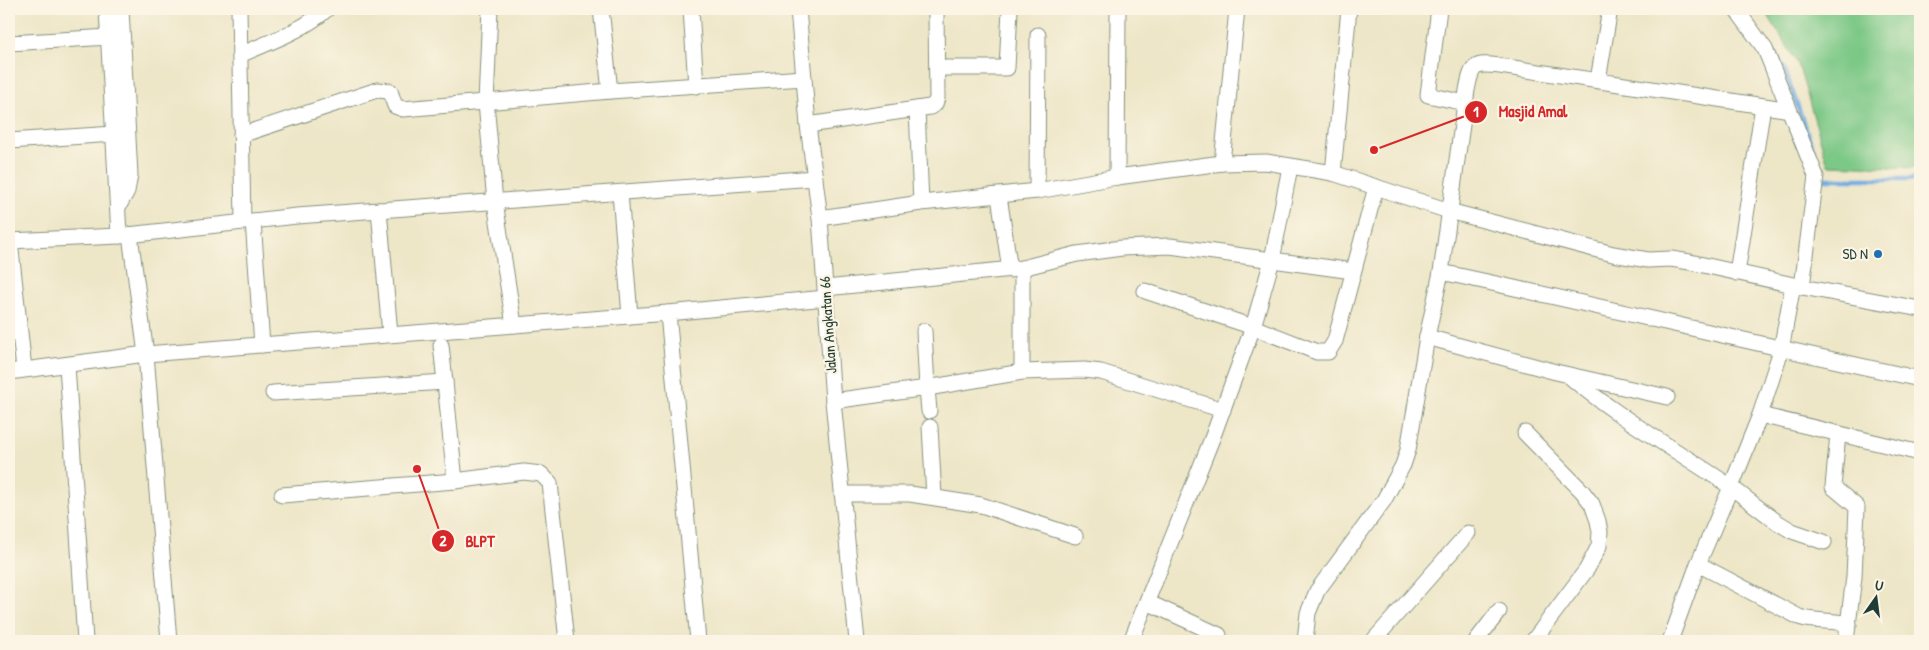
<svg xmlns="http://www.w3.org/2000/svg" width="1929" height="650" font-family="'Patrick Hand',sans-serif">
  <style>
    .green { fill: #7cc886; stroke: #4e825d }
    .lines { fill: none; stroke-linecap: round; stroke-linejoin: round }
    .stream { stroke: #71abe1; stroke-width: 4.5 }
    .minor-casing { stroke: #86927e; stroke-width: 17 }
    .minor { stroke: #fff; stroke-width: 15 }
    .poi-dot { fill: #1f6fb2; stroke: #fcf5e5; stroke-width: 2 }
    .labels { text-anchor: middle; stroke-width: 4.5; stroke-linejoin: round; paint-order: stroke }
    .poi-label { font-size: 15px; fill: #1f3d34; stroke: #fcf5e5; text-anchor: end }
    .street-label { font-size: 15px; fill: #1f3d34; stroke: #fcf5e5 }
    .leader { fill: none; stroke: #d62828; stroke-width: 2 }
    .callout-dot { fill: #d62828; stroke: #fcf5e5; stroke-width: 2 }
    .mark-label { font-size: 15px; text-anchor: middle; font-weight: bold; fill: #fff }
    .callout-label { font-size: 16px; text-anchor: middle; font-weight: bold; fill: #d62828; stroke: #fcf5e5; stroke-width: 4.5; stroke-linejoin: round; paint-order: stroke }
  </style>
  <rect width="100%" height="100%" fill="#fcf5e5"/>
  <filter id="ink" filterUnits="userSpaceOnUse"><feTurbulence type="fractalNoise" baseFrequency=".02" numOctaves="2"/><feDisplacementMap in="SourceGraphic" scale="10" xChannelSelector="R" yChannelSelector="G"/><feConvolveMatrix kernelMatrix="1 2 1 2 8 2 1 2 1" color-interpolation-filters="sRGB"/></filter>
  <filter id="wash" filterUnits="userSpaceOnUse"><feTurbulence type="fractalNoise" baseFrequency=".0096" numOctaves="4" result="noise"/><feDisplacementMap in="SourceGraphic" scale="20" xChannelSelector="R" yChannelSelector="G"/><feGaussianBlur stdDeviation="1.12" result="paint"/><feColorMatrix in="noise" values="0 0 0 0 0 0 0 0 0 0 0 0 0 0 0 0 0 1.4 0 .05"/><feComposite in="paint" operator="in"/></filter>
  <g filter="url(#wash)">
    <rect width="100%" height="100%" fill="#ede6c7"/>
    <!-- green -->
    <polygon class="green" points="1764,9 1913,9 1920,61 1920,168 1828,165 1798,64"/>
    <g class="lines">
      <!-- stream -->
      <g class="stream">
        <polyline points="1774,53 1784,68 1815,155"/>
        <polyline points="1821,176 1822,179 1920,179"/>
      </g>
    </g>
  </g>
  <g filter="url(#ink)">
    <g class="lines">
      <!-- minor casing -->
      <g class="minor-casing">
        <g id="minor">
          <polyline points="107,9 119,236"/>
          <polyline points="239,9 243,222"/>
          <polyline points="490,9 486,103 495,202 514,325"/>
          <polyline points="601,9 610,91"/>
          <polyline points="691,9 696,86"/>
          <polyline points="798,9 808,125 820,218 833,401 857,641"/>
          <polyline points="1439,9 1428,95 1465,103"/>
          <polyline points="1736,9 1765,49 1816,176 1802,287"/>
          <polyline points="9,43 109,37"/>
          <path d="M240 55C269 42 303 31 327 9"/>
          <polyline points="937,68 1007,68 1010,9"/>
          <polyline points="1598,80 1610,9"/>
          <polyline points="917,109 921,203"/>
          <polyline points="808,125 930,107 935,104 937,98 936,13"/>
          <polyline points="241,135 377,90 390,91 395,106 403,109 610,91 804,78"/>
          <polyline points="9,141 114,134"/>
          <polyline points="1222,163 1237,9"/>
          <polyline points="1333,173 1349,9"/>
          <polyline points="1117,177 1118,9"/>
          <polyline points="1037,191 1038,35"/>
          <polyline points="620,193 630,316"/>
          <polyline points="999,196 1010,270"/>
          <polyline points="118,207 127,191 130,175 121,9"/>
          <polyline points="379,210 390,334"/>
          <polyline points="820,218 921,203 1037,191 1117,177 1222,163 1266,162 1333,173 1449,211 1613,254 1648,260 1671,259 1690,262 1802,287 1920,309"/>
          <polyline points="253,221 262,345"/>
          <polyline points="130,235 146,354 169,641"/>
          <polyline points="9,241 119,236 297,216 815,178"/>
          <polyline points="10,241 24,369"/>
          <path d="M1441 272C1601 306 1760 345 1920 379"/>
          <polyline points="1737,273 1763,106"/>
          <polyline points="1793,285 1781,350 1760,415 1731,487 1777,522 1792,531 1824,542"/>
          <polyline points="826,288 1022,268 1077,254 1122,248 1170,246 1353,271"/>
          <polyline points="1145,291 1253,327 1317,352 1328,352 1335,341 1376,187"/>
          <polyline points="668,313 698,641"/>
          <polyline points="1427,337 1556,372 1667,397"/>
          <polyline points="441,345 445,382"/>
          <polyline points="67,365 85,641"/>
          <polyline points="9,372 146,354 668,313 826,298"/>
          <polyline points="1022,372 1022,268"/>
          <path d="M1568 375C1618 418 1677 450 1731 487L1698 564 1670 641"/>
          <polyline points="273,393 445,382 455,481 524,472 541,474 550,483 567,641"/>
          <polyline points="833,401 927,388 924,331"/>
          <polyline points="929,411 927,388 1022,372 1084,370 1101,372 1223,410"/>
          <polyline points="1760,415 1920,453"/>
          <polyline points="930,427 934,497"/>
          <polyline points="1525,433 1582,491 1592,504 1598,521 1600,532 1599,546 1587,569 1533,641"/>
          <polyline points="1838,434 1833,487 1857,507 1854,577 1846,641"/>
          <polyline points="842,494 910,494 981,505 1075,536"/>
          <polyline points="282,495 455,481"/>
          <path d="M1698 564 1799 617C1812 622 1833 620 1849 624"/>
          <polyline points="1147,602 1219,635"/>
          <polyline points="1131,641 1213,436 1253,327 1272,260 1290,167"/>
          <path d="M1305 641 1308 613 1317 591 1384 500 1403 465 1408 450 1427 337 1441 272 1467 90C1472 64 1474 63 1500 66L1784 109"/>
          <polyline points="1373,641 1468,533"/>
          <polyline points="1476,641 1499,611"/>
        </g>
      </g>
      <!-- minor -->
      <use href="#minor" class="minor"/>
    </g>
  </g>
  <!-- markers -->
  <circle class="poi-dot" cx="1878" cy="254" r="5"/>
  <g class="labels">
    <!-- poi labels -->
    <g class="poi-label">
      <text x="1868" y="259">SD N</text>
    </g>
    <!-- street labels -->
    <g class="street-label">
      <text transform="translate(828 325) rotate(-94)" y="5">Jalan Angkatan 66</text>
    </g>
  </g>
  <!-- callouts -->
  <path class="leader" d="M1374 150L1476 112M417 469L443 541"/>
  <g class="callout-dot">
    <circle cx="1374" cy="150" r="5"/>
    <circle cx="417" cy="469" r="5"/>
    <circle cx="1476" cy="112" r="12"/>
    <circle cx="443" cy="541" r="12"/>
  </g>
  <g class="mark-label">
    <text x="1476" y="117">1</text>
    <text x="443" y="546">2</text>
  </g>
  <g class="callout-label">
    <text x="1533" y="117">Masjid Amal</text>
    <text x="480" y="547">BLPT</text>
  </g>
  <!-- margin -->
  <rect width="1929" height="650" fill="none" stroke="#fcf5e5" stroke-width="30"/>
  <!-- north arrow -->
  <g transform="translate(1876 598) rotate(14)" stroke="#fcf5e5" stroke-width="4" paint-order="stroke">
  <path d="M0-4L9 19L0 12L-9 19Z" fill="#1f3d34"/>
  <text y="-8" font-size="14" font-weight="bold" text-anchor="middle" fill="#1f3d34">U</text>
  </g>
</svg>
